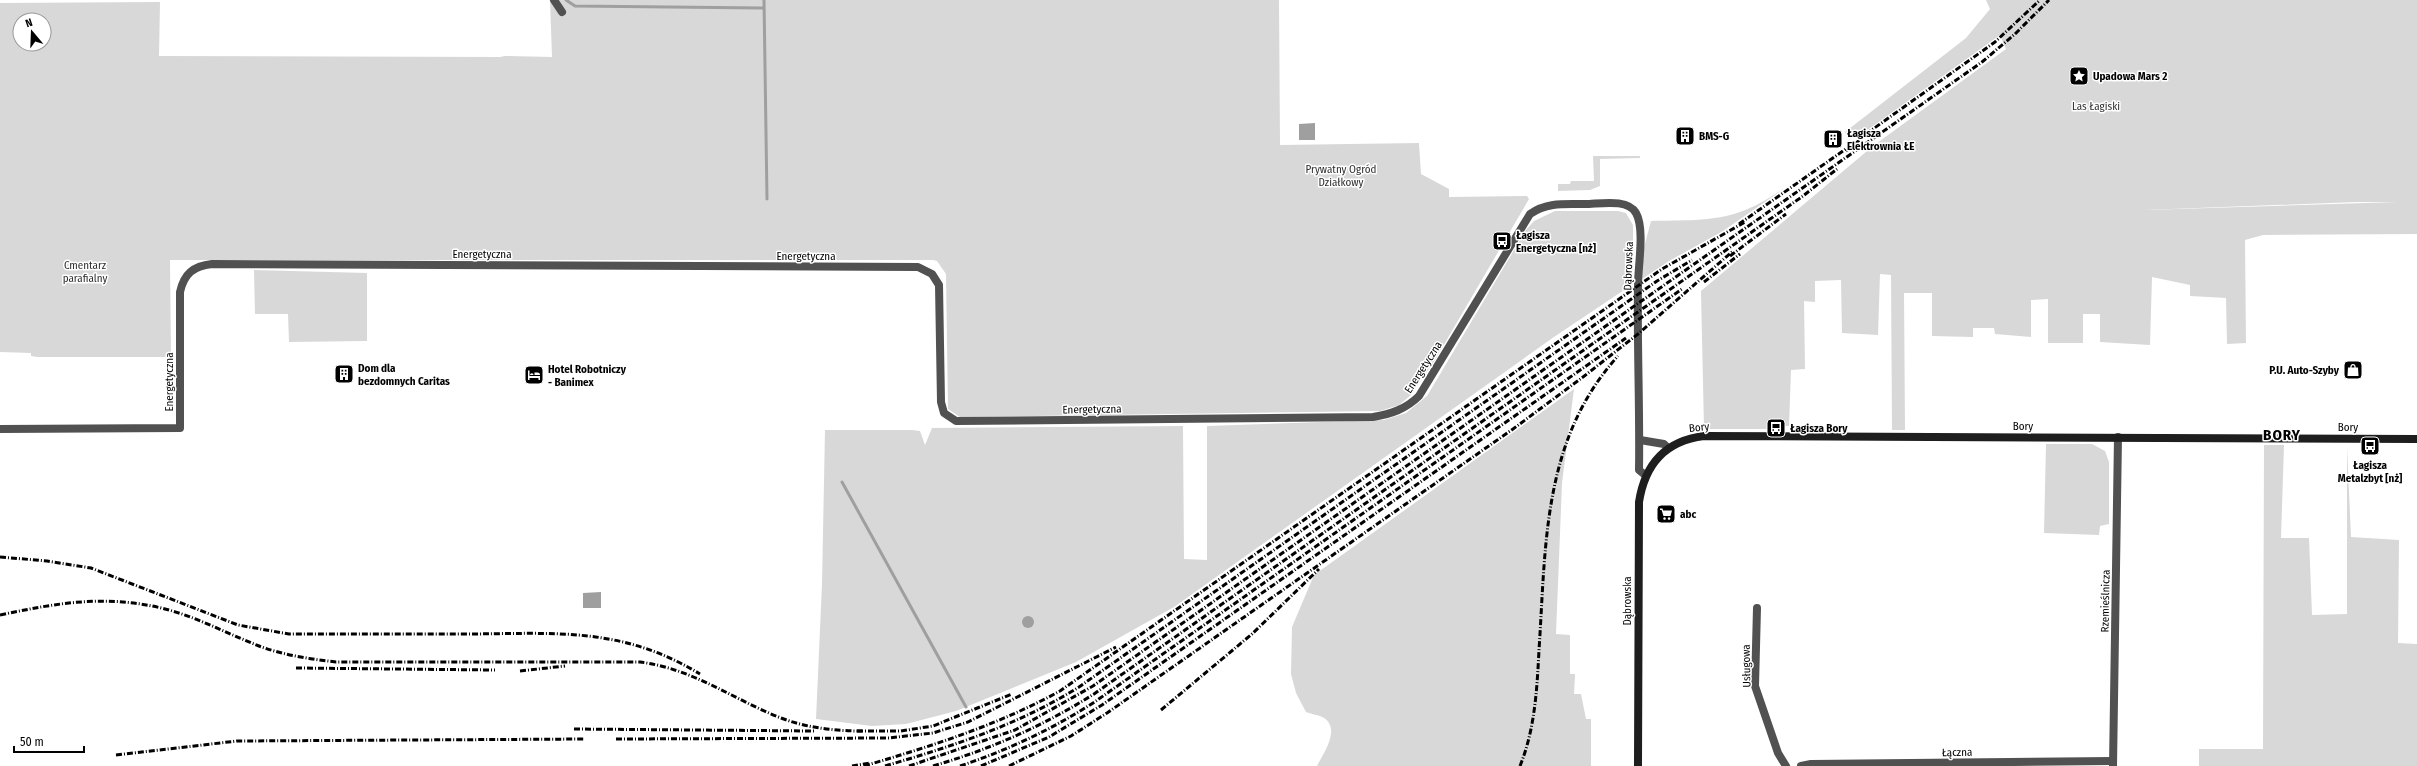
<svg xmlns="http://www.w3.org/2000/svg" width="2417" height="766" font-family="'Fira Sans Condensed',sans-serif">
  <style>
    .green { fill: #d8d8d8; fill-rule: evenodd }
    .water { fill: #9f9f9f }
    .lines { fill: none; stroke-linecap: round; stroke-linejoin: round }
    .stream { stroke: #9f9f9f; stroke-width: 3 }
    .street { stroke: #515151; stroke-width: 8 }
    .secondary { stroke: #1e1e1e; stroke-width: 8 }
    .rail { stroke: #000; stroke-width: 3; stroke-dasharray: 6 2 1 2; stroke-linecap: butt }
    .labels { text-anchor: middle; stroke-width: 3; stroke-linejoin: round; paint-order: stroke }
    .poi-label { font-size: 11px; font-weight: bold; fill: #000; stroke: #fff; text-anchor: start }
    .park-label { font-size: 11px; fill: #2f2f2f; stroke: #fff }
    .street-label { font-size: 11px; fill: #000; stroke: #fff }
    .district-label { font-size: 15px; font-weight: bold; letter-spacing: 1px; fill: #000; stroke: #fff }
  </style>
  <rect width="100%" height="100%" fill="#fff"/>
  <!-- green -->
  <g class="green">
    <path d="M550 0H1279L1280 145 1419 143 1421 174 1449 189V197L1527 196 1529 199 1435 360 1411 395 1399 405 1380 411 960 417 948 409 946 274 937 261 933 260H170L171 357H37L31 356V353L0 352V3L160 2 159 56 500 57 505 56 552 57ZM20 20H44V44H20Z"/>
    <path d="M1986 0H2417V234L2263 235 2245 240 2246 343 2227 344 2226 298 2190 296V285L2152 277 2150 345 2100 342V314H2083V343H2048V299L2031 300V337L1995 334 1994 328H1973V337L1932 336V293H1904L1905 430H1892L1891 275 1880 274 1878 335 1842 333 1841 280 1815 281V302L1804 301 1805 369 1791 370 1789 426H1772L1771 429H1704L1701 291 1873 146 2006 49 2000 35 1866 131 1850 139 1845 132 1966 38 1990 9ZM2356 202H2398L2145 210Z"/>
    <polygon points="1593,156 1640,156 1640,158 1600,159 1600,186 1590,190 1558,191 1558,184 1570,184 1571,181 1594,181"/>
    <path d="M1798 179 1723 231 1669 261 1642 279V255L1651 221C1680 220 1712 222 1740 212 1761 205 1780 191 1798 179Z"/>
    <polygon points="1555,211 1618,211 1626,213 1633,225 1633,284 1554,337 1174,607 1076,662 956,711 906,724 872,726 816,719 822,584 825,430 912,430 920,431 925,445 932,428 1183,426 1184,559 1207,560 1207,426 1384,420 1406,413 1427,396 1526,230 1534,221"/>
    <polygon points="254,270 367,273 367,341 289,342 288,314 255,314"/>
    <path d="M1574 389 1562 483 1556 634 1570 635V674H1575L1574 694H1581L1586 719H1591V766H1317C1323 754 1341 729 1324 718 1319 715 1311 714 1306 712L1296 693 1291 674 1292 627 1314 575Z"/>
    <polygon points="2046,444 2092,444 2105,451 2109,462 2109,524 2100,526 2099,535 2044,533"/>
    <polygon points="2264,445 2284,445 2281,538 2309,538 2312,615 2347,614 2347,446 2351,537 2399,540 2398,643 2417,644 2417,766 2199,766 2199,749 2263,749"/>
  </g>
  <!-- water -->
  <g class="water">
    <polygon points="1315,123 1315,140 1299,140 1299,124"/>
    <polygon points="601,592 601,608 583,608 583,593"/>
    <circle cx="1028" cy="622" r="6"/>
  </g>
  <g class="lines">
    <!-- stream -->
    <g class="stream">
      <polyline points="566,0 575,6 763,8"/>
      <polyline points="764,0 767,199"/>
      <polyline points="842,482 966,707"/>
    </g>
    <!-- street -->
    <g class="street">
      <polyline points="554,0 562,12"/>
      <path d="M0 429 180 428V292C184 274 193 266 212 264L918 267 932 274 939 285 941 402 944 413 956 421 1373 417C1391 414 1406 409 1419 396L1530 214C1547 202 1565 204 1585 204 1599 204 1628 198 1636 213 1645 229 1638 266 1638 285 1637 346 1640 408 1639 470L1645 475"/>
      <polyline points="1640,440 1664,444 1668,448"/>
      <polyline points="1757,608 1755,686 1778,753 1786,766"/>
      <polyline points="1801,766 1811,764 2113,761"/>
      <polyline points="2113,766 2118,437"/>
    </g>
    <!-- secondary -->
    <path class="secondary" d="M1638 766 1639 502C1645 464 1665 441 1704 436L2417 439"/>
    <!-- rail -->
    <g class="rail">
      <polyline points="1866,134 1995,42 2040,0"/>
      <polyline points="1846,151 1871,131"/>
      <polyline points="1739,224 1850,146"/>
      <polyline points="1730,256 1786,214"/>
      <polyline points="1704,282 1740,254"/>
      <path d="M0 557 47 561 91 568 238 625 289 634C347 634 404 634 462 634 552 634 619 625 700 674"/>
      <path d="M0 615C57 603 107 594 165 609 197 617 228 634 259 646 283 655 310 659 336 662H640C694 669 732 699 781 718 807 728 835 731 863 731"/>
      <polyline points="296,668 495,670"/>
      <polyline points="520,671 565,666"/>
      <polyline points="1161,710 1252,634 1319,569"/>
      <polyline points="574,729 815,731"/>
      <polyline points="857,731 901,731 933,726 1012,694"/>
      <polyline points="616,739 889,738 933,733 968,722 1116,647"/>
      <polyline points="116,755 237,741 585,739"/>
      <polyline points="852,766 870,763"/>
      <path d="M864 766C932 746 998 725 1060 691L1662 269 1745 222"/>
      <path d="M885 766C953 746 1018 725 1079 687L1657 281 1692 260"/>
      <polyline points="909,766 1015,730 1093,686 1982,62 2015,34 2049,0"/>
      <path d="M933 766C991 749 1043 726 1094 694L1803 196 1837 169"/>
      <path d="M960 766C1008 750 1053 729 1096 701L1682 289"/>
      <polyline points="981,766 1049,737 1102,705 1626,338"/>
      <polyline points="1009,766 1071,736 1107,713 1513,429 1583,377 1638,334 1733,251"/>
      <path d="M1520 766C1535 729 1537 689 1539 650 1546 545 1542 440 1618 356"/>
    </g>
  </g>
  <!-- icons -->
  <defs>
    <g id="sight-square" transform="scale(1)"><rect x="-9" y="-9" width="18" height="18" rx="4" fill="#000" stroke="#fff"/><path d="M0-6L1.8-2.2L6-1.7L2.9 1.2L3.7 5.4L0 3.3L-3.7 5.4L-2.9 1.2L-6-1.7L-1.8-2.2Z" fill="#fff"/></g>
    <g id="building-square" transform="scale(1)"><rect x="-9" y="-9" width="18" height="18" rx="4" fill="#000" stroke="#fff"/><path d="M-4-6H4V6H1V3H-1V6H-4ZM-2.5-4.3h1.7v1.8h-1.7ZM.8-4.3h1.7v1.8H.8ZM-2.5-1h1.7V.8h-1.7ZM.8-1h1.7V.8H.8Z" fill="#fff"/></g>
    <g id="bus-square" transform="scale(1)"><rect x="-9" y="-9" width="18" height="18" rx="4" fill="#000" stroke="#fff"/><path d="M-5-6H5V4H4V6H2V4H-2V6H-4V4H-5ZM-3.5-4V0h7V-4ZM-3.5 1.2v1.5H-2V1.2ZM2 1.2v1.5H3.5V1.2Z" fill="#fff"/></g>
    <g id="shop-square" transform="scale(1)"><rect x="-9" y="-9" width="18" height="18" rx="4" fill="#000" stroke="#fff"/><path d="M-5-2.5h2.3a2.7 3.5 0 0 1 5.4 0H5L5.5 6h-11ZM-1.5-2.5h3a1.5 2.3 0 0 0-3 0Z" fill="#fff"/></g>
    <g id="hotel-square" transform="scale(1)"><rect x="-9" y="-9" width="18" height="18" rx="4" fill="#000" stroke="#fff"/><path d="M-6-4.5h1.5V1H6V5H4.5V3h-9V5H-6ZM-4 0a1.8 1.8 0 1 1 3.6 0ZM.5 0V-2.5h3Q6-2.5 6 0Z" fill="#fff"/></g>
    <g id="supermarket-square" transform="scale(1)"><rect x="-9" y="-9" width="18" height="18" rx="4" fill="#000" stroke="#fff"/><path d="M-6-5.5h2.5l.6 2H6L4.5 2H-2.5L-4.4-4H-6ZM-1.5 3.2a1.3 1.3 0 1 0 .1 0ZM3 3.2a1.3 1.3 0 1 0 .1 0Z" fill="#fff"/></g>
  </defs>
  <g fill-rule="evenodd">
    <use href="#sight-square" x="2079" y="76"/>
    <use href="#building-square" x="1685" y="136"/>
    <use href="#building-square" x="1833" y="139"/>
    <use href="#bus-square" x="1502" y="241"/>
    <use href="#shop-square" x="2353" y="370"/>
    <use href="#building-square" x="344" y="374"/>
    <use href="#hotel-square" x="534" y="375"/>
    <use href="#bus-square" x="1776" y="428"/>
    <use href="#bus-square" x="2370" y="446"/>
    <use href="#supermarket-square" x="1666" y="514"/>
  </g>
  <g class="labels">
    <!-- poi labels -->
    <g class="poi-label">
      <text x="2093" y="80">Upadowa Mars 2</text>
      <text x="1847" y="137">Łagisza<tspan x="1847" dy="13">Elektrownia ŁE</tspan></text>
      <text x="1699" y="140">BMS-G</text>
      <text x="1516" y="239">Łagisza<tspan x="1516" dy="13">Energetyczna [nż]</tspan></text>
      <text x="358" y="372">Dom dla<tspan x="358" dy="13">bezdomnych Caritas</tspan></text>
      <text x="548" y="373">Hotel Robotniczy<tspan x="548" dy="13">- Banimex</tspan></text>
      <text x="2339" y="374" text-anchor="end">P.U. Auto-Szyby</text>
      <text x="1790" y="432">Łagisza Bory</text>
      <text x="2370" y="469" text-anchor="middle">Łagisza<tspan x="2370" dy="13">Metalzbyt [nż]</tspan></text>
      <text x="1680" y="518">abc</text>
    </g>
    <!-- park labels -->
    <g class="park-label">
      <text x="2096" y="110">Las Łagiski</text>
      <text x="1341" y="173">Prywatny Ogród<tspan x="1341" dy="13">Działkowy</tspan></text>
      <text x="85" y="269">Cmentarz<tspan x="85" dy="13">parafialny</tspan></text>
    </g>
    <!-- street labels -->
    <g class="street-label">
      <text x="482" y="258">Energetyczna</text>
      <text x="806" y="260">Energetyczna</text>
      <text transform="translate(1628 266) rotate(-88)" y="4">Dąbrowska</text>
      <text transform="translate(1423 367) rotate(-57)" y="4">Energetyczna</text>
      <text transform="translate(169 382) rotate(-90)" y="4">Energetyczna</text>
      <text transform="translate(1092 409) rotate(-1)" y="4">Energetyczna</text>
      <text x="2023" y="430">Bory</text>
      <text transform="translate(1699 427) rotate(-6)" y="4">Bory</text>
      <text x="2348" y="431">Bory</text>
      <text transform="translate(1627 601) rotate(-90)" y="4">Dąbrowska</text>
      <text transform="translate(2105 601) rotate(-89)" y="4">Rzemieślnicza</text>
      <text transform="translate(1746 666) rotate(-91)" y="4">Usługowa</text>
      <text transform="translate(1957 752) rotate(-1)" y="4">Łączna</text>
    </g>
    <!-- district labels -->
    <g class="district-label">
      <text x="2282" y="440">BORY</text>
    </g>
  </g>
  <!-- north arrow -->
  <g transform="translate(32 32) rotate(341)"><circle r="19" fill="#ffffff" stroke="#999999"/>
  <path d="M0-3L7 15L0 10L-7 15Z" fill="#000000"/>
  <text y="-6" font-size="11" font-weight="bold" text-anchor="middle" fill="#000000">N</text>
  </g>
  <!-- scale -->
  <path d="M14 746v6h70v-6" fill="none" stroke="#000000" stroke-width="2"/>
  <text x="20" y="746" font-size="12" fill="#000000" stroke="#ffffff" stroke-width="3" paint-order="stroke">50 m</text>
</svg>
